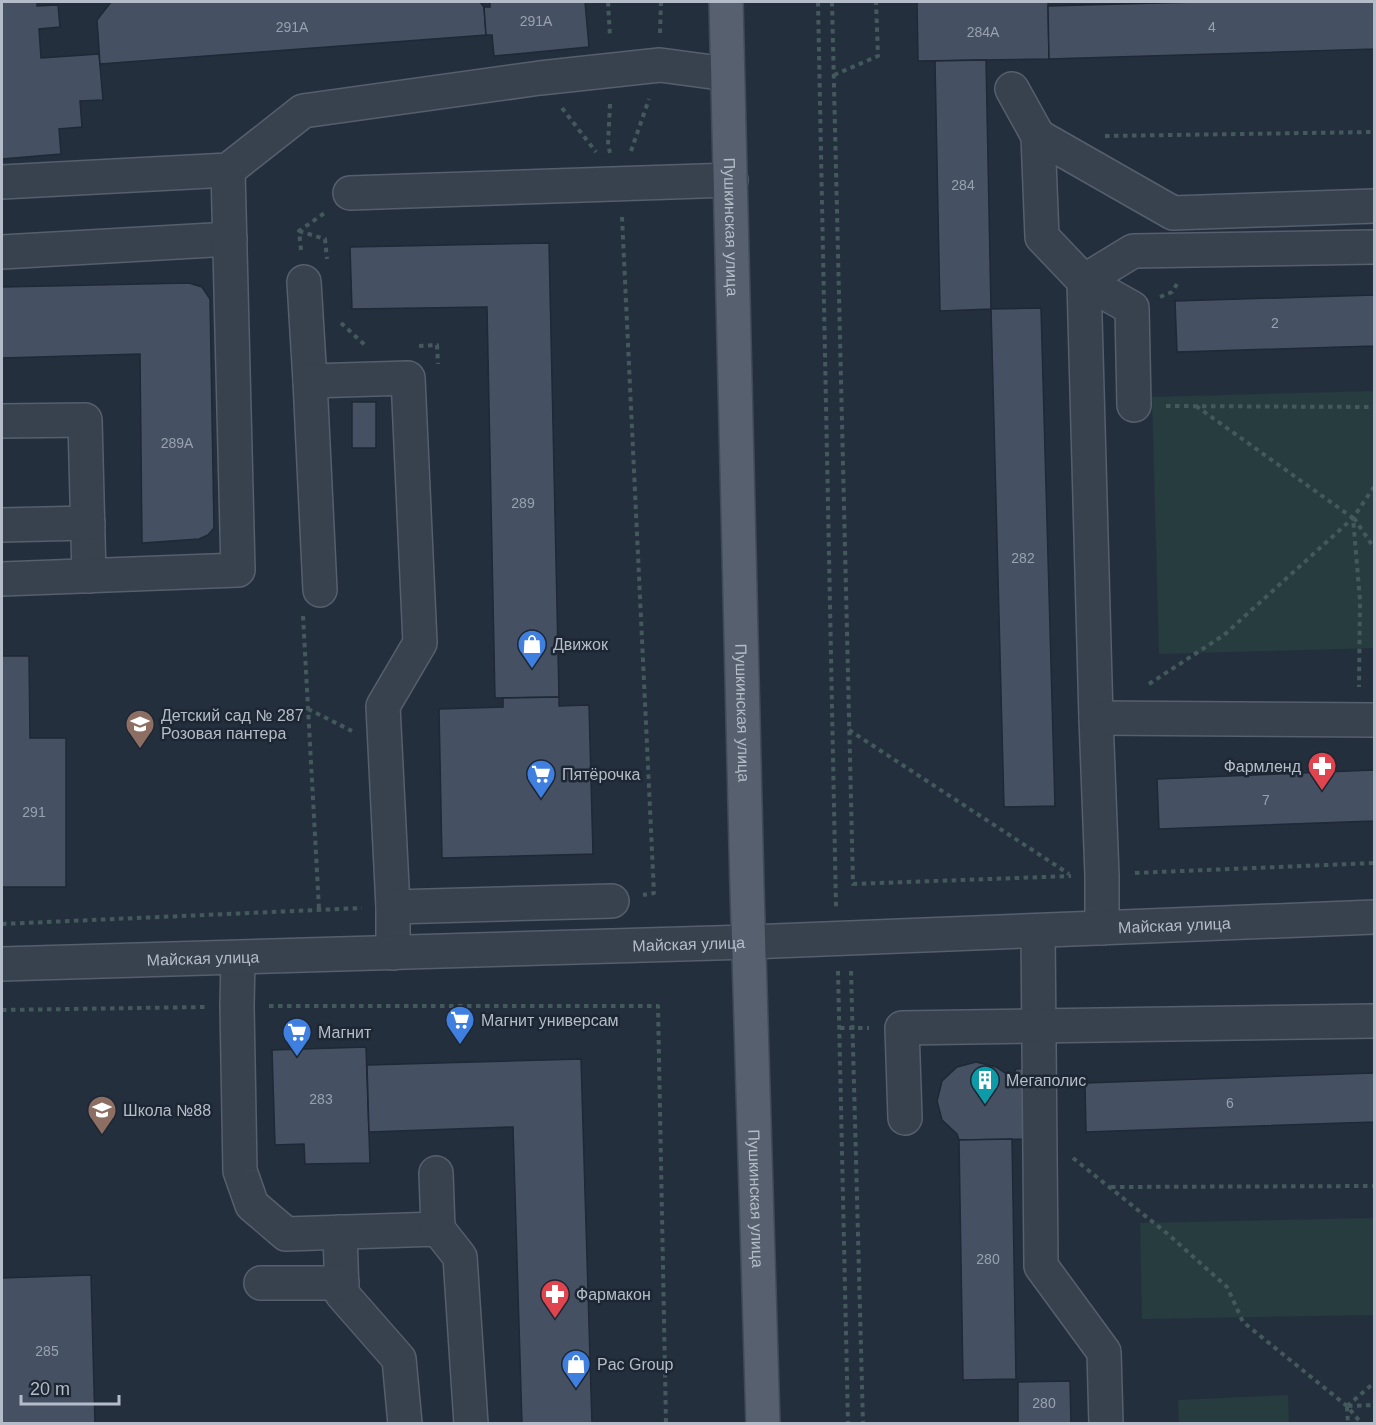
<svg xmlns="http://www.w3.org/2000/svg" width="1376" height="1425" font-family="Helvetica,sans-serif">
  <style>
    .green { fill: #263c3f }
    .building { fill: #455162; stroke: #1f2835; stroke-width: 1.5 }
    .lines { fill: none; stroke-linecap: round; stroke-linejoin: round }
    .minor-casing { stroke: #565f6c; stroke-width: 36 }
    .major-casing { stroke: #414a57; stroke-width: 36 }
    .path { stroke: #44595c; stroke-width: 4; stroke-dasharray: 4.5 4.5; stroke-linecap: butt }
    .minor { stroke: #38414e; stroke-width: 33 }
    .major { stroke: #56606e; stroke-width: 33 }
    .labels { text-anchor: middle; stroke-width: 5; stroke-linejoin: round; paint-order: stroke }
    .number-label { font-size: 14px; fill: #98a1af }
    .street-label { font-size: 16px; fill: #b4bcc9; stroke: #1d2633 }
    .poi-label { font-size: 16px; fill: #b4bcc9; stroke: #1d2633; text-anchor: start }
  </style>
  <rect width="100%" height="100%" fill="#242f3e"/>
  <!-- green -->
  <g class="green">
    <polygon points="1374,391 1374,648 1159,654 1152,397"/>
    <polygon points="1374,1218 1374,1315 1142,1319 1140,1223"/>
    <polygon points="1288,1395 1289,1423 1179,1423 1178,1400"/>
  </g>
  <!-- building -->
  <g class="building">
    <polygon points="2,2 37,2 37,6 58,5 60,27 39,29 41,58 99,54 103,100 80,101 82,127 59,129 61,154 2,159"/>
    <polygon points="111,2 480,2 484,7 486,35 100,64 97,20"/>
    <polygon points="490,2 585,2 589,47 494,56 492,35 486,35 484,7 490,7"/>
    <polygon points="917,2 1048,2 1049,59 918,61"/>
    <polygon points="1198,2 1374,2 1374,49 1049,59 1048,6"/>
    <polygon points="986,60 991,309 940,311 935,61"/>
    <polygon points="549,243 559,697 495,698 487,307 352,309 350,247"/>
    <polygon points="189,283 202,287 210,299 214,528 208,535 199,539 142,543 140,354 2,358 2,287"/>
    <polygon points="1374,295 1374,346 1177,352 1175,301"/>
    <polygon points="1041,308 1055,806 1004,807 991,309"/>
    <rect x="352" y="402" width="24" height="46"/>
    <polygon points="2,656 29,656 30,738 66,738 66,887 2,887"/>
    <polygon points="559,697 559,706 589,705 593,854 442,858 439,709 503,707 503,698"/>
    <polygon points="1374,770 1374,821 1159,829 1157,779"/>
    <polygon points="366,1047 370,1163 305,1164 304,1144 275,1145 272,1050"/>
    <polygon points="581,1059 592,1424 522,1424 513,1127 369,1132 367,1065"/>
    <polygon points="976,1062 996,1067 1011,1077 1016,1069 1032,1068 1032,1139 959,1140 957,1134 942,1120 937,1101 942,1081 957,1067"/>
    <polygon points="1374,1073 1374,1122 1086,1132 1085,1083"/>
    <polygon points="1012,1139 1016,1379 963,1380 959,1140"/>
    <polygon points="91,1275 95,1424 2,1424 2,1278"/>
    <polygon points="1070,1381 1071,1424 1018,1424 1018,1382"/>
  </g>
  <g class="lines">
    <!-- minor casing -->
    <g class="minor-casing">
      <g id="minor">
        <polyline points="1012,89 1038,136 1042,237 1084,281 1096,718 1102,875 1102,928"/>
        <polyline points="1038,136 1173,213 1374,206"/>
        <polyline points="2,182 228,170 303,111 540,78 660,65 727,74"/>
        <polyline points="350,193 731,180"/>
        <polyline points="2,252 230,239"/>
        <polyline points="304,282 310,381"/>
        <polyline points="1134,405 1132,308 1084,281 1133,251 1374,247"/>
        <polyline points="2,421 85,420 89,576"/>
        <polyline points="2,525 88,523"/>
        <polyline points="2,579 238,570 228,170"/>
        <polyline points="320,590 310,381 408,378 420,643 383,706 393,907 393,953"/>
        <polyline points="1096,718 1374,720"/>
        <polyline points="393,907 612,901"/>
        <polyline points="1038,931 1041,1266 1104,1352 1106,1424"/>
        <polyline points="238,958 237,1006 240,1171 252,1205 286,1234 438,1229 460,1257 471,1424"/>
        <path id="s1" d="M2 964 749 942 1374 917"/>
        <polyline points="905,1118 902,1028 1374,1021"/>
        <polyline points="436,1173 438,1229"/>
        <polyline points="340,1232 342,1294 399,1359 405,1424"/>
        <polyline points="261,1283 342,1283"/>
      </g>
    </g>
    <!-- major casing -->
    <g class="major-casing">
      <g id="major">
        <path id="s2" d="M726 2 747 888 763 1424"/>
      </g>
    </g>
    <!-- path -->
    <g class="path">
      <polyline points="608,2 610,37"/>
      <polyline points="818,2 836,907"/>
      <polyline points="832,2 853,884 1071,876"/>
      <polyline points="660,33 661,2"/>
      <polyline points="834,75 878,56 876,2"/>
      <polyline points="610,104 608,145 610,153"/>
      <polyline points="562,108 596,152"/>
      <polyline points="1105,136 1374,132"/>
      <polyline points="631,151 649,99"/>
      <polyline points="622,217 654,893 643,895"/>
      <polyline points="299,231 325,239 327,259"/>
      <polyline points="301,250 299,231 326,212"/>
      <polyline points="1160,297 1172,292 1177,284"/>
      <polyline points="341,323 366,346"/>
      <polyline points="419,346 437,345 438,364"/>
      <polyline points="1166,406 1374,407"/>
      <polyline points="1196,406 1353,518 1360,600 1359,687"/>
      <polyline points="1354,518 1374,548"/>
      <polyline points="303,616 319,909"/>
      <polyline points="1149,684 1224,635 1353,518 1374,487"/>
      <polyline points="308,709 352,731"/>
      <polyline points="849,730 1069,874"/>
      <polyline points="1135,873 1374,863"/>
      <polyline points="2,924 362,908"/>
      <polyline points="838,971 848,1424"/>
      <polyline points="851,971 863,1424"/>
      <polyline points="269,1006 658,1006 666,1424"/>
      <polyline points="2,1010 205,1007"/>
      <polyline points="840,1028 869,1028"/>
      <polyline points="1073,1158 1169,1235 1227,1287 1243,1322 1347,1406 1362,1424"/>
      <polyline points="1111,1187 1374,1186"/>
      <polyline points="1347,1406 1374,1383"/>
      <polyline points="1348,1406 1374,1405"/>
      <polyline points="1347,1407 1348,1424"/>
    </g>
    <!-- minor -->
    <use href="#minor" class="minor"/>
    <!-- major -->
    <use href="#major" class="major"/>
  </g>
  <!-- icons -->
  <defs>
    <g id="shop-pin" transform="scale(1.5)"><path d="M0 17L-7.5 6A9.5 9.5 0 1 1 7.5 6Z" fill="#3f7fe0" stroke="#1d2633"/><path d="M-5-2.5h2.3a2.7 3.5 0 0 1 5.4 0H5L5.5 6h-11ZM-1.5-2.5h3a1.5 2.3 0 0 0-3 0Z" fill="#fff"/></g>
    <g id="school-pin" transform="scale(1.5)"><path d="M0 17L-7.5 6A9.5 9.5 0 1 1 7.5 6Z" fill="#8d6e63" stroke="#1d2633"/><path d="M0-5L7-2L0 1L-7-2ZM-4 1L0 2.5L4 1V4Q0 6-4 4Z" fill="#fff"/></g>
    <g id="pharmacy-pin" transform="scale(1.5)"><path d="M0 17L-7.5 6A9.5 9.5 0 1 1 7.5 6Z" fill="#e0444e" stroke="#1d2633"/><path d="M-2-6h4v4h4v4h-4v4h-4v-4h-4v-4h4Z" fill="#fff"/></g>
    <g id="supermarket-pin" transform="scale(1.5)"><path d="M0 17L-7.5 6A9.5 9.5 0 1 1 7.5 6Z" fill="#3f7fe0" stroke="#1d2633"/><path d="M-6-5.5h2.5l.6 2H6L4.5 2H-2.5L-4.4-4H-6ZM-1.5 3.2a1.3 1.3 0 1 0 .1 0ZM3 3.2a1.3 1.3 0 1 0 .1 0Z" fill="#fff"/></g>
    <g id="building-pin" transform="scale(1.5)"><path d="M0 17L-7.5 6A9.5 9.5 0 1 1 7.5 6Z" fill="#0f9aa8" stroke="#1d2633"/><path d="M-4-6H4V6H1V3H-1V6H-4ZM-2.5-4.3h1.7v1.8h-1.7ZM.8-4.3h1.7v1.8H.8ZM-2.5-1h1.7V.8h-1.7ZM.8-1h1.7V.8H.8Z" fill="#fff"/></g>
  </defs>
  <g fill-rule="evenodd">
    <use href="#shop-pin" x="532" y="644"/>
    <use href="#school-pin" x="140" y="724"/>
    <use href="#pharmacy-pin" x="1322" y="766"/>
    <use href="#supermarket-pin" x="541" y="774"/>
    <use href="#supermarket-pin" x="460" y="1020"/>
    <use href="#supermarket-pin" x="297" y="1032"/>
    <use href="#building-pin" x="985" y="1080"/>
    <use href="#school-pin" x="102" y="1110"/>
    <use href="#pharmacy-pin" x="555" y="1294"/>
    <use href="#shop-pin" x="576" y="1364"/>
  </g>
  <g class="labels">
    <!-- number labels -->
    <g class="number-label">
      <text x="536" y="26">291А</text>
      <text x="292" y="32">291А</text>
      <text x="1212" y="32">4</text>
      <text x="983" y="37">284А</text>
      <text x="963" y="190">284</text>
      <text x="1275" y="328">2</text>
      <text x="177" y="448">289А</text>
      <text x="523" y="508">289</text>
      <text x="1023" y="563">282</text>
      <text x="1266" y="805">7</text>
      <text x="34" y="817">291</text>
      <text x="321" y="1104">283</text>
      <text x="1230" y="1108">6</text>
      <text x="988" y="1264">280</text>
      <text x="47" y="1356">285</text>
      <text x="1044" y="1408">280</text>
    </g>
    <!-- street labels -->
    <g class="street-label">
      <text dy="6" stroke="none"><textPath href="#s2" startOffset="225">Пушкинская улица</textPath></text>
      <text dy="6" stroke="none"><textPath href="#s2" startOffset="711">Пушкинская улица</textPath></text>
      <text dy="6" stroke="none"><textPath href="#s1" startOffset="1173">Майская улица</textPath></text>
      <text dy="6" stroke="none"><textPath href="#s1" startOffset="687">Майская улица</textPath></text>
      <text dy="6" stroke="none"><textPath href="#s1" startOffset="201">Майская улица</textPath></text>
      <text dy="6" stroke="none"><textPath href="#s2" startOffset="1197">Пушкинская улица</textPath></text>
    </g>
    <!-- poi labels -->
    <g class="poi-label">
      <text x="553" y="650">Движок</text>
      <text x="161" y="721">Детский сад № 287<tspan x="161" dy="18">Розовая пантера</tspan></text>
      <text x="1301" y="772" text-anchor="end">Фармленд</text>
      <text x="562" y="780">Пятёрочка</text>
      <text x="481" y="1026">Магнит универсам</text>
      <text x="318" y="1038">Магнит</text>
      <text x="1006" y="1086">Мегаполис</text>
      <text x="123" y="1116">Школа №88</text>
      <text x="576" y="1300">Фармакон</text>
      <text x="597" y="1370">Pac Group</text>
    </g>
  </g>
  <!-- border -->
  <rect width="1376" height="1425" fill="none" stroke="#b4bcc9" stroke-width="6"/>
  <!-- scale -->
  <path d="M21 1395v9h98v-9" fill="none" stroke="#b4bcc9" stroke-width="3"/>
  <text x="30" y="1395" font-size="18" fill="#b4bcc9" stroke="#1d2633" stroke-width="4.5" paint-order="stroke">20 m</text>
</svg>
